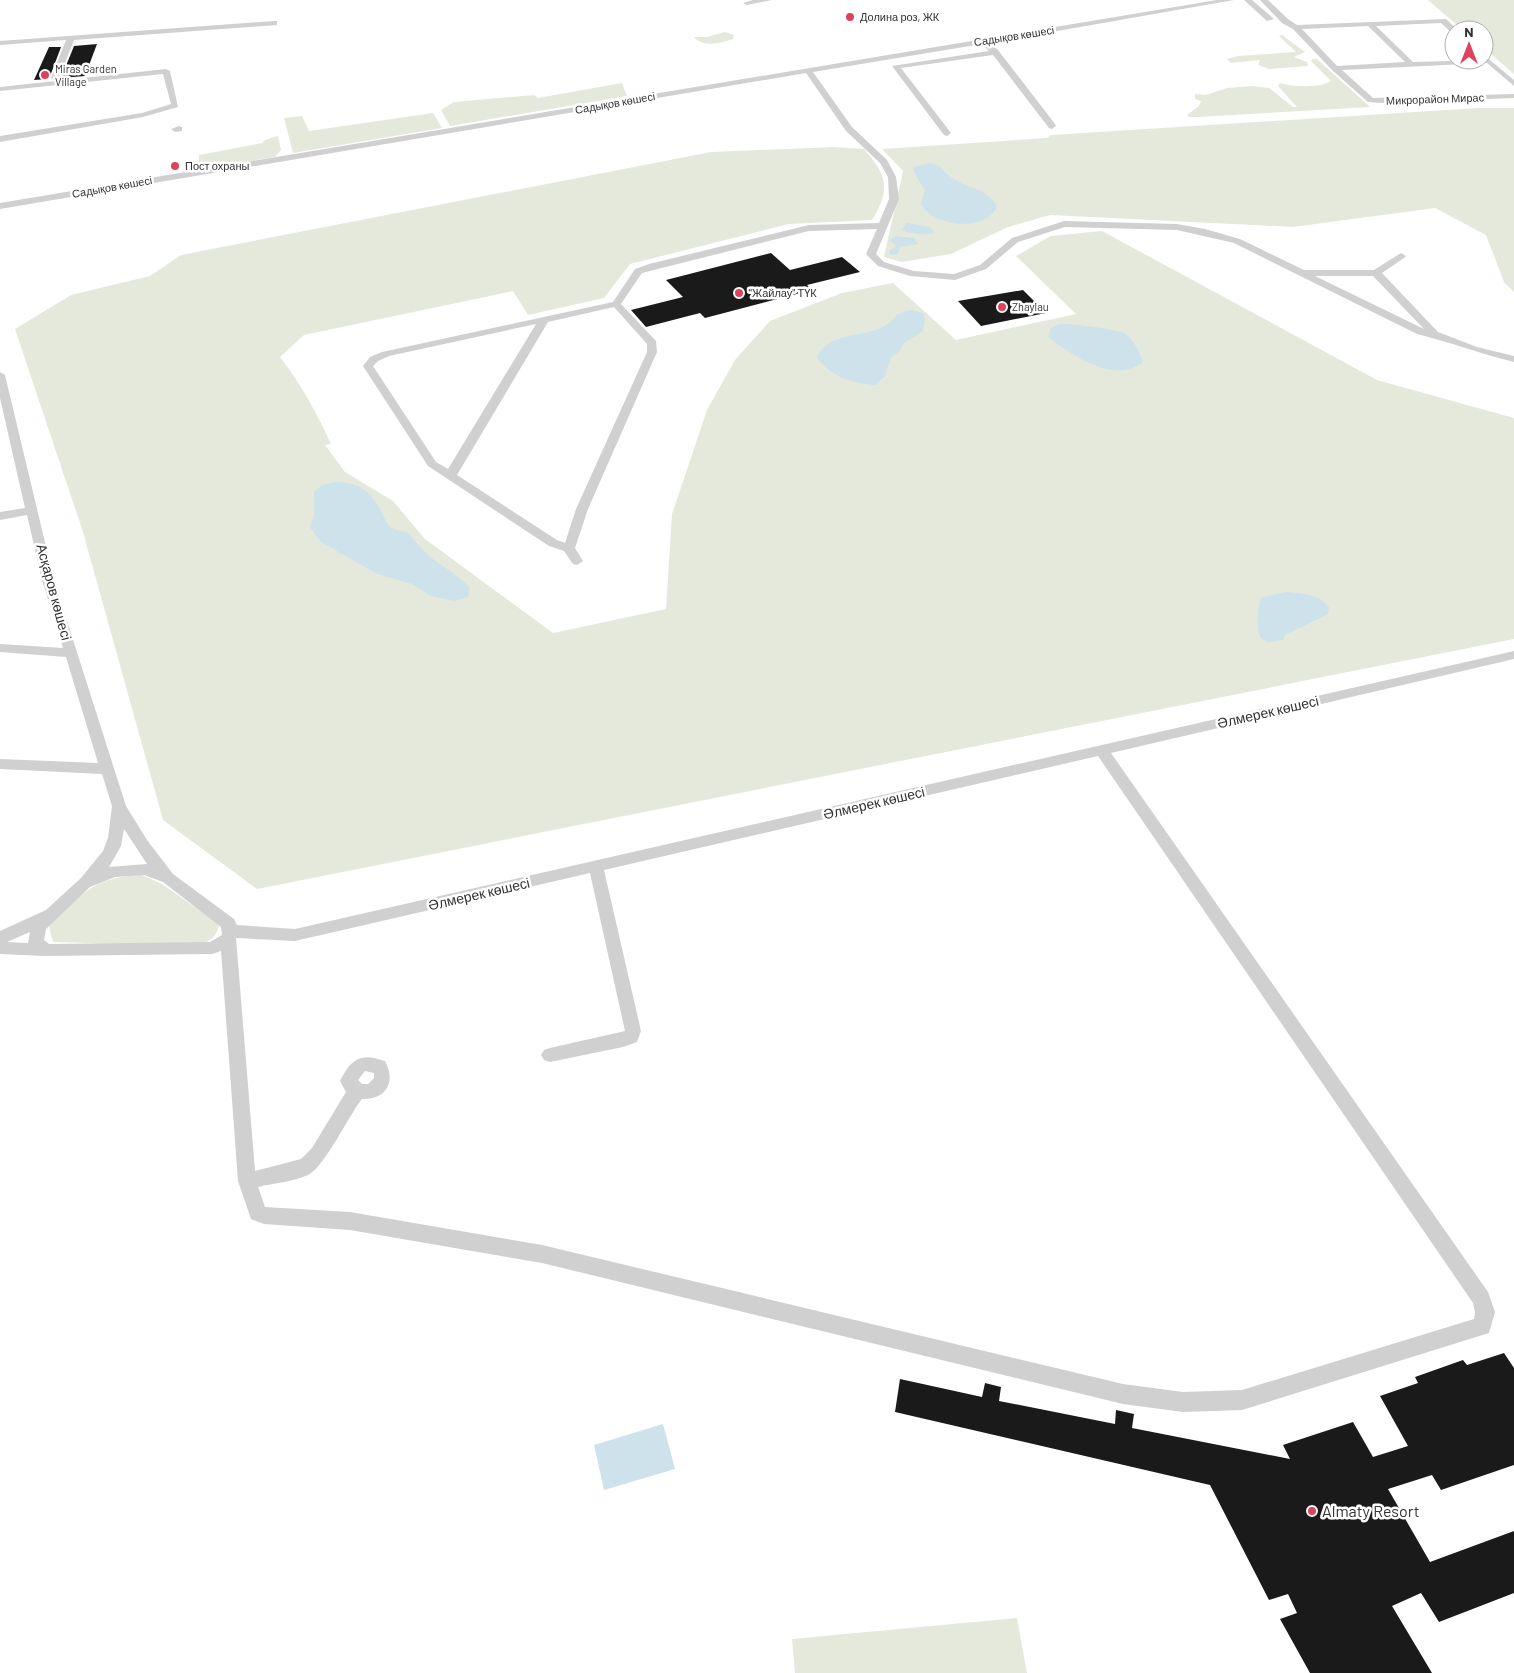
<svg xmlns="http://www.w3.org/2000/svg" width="1514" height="1673" font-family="Barlow,sans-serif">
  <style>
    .green { fill: #e4e9dc }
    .water { fill: #cde2ea }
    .building { fill: #1a1a1a }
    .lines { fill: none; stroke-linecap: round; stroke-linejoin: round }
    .minor { fill: #d0d0d0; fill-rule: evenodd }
    .poi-dot { fill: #db435e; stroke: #fff; stroke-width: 2 }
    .labels { text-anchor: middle; stroke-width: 5; stroke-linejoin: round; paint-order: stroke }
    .far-poi-label { font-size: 11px; fill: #333; stroke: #fff; text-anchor: start }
    .far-street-label { font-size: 11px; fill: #333; stroke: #fff }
    .street-label { font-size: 14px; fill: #333; stroke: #fff }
    .near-poi-label { font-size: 16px; fill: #333; stroke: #fff; text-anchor: start }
  </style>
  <rect width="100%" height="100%" fill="#fff"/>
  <!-- green -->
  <g class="green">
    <polygon points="1428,0 1514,0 1514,74 1484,48 1484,30 1463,30"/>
    <path d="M725 32 734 35 733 39C721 43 703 48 694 37H707Z"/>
    <polygon points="1282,35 1305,52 1294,57 1307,62 1308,66 1269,69 1258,65 1260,60 1231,63 1227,59 1238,56 1296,52 1279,36"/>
    <path d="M1313 59H1317L1370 107 1199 117H1189L1187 115 1199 106 1201 101 1195 99V94L1206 95 1227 88 1252 86 1269 88 1293 107H1297L1278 86 1280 83C1292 87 1321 88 1331 81L1311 61Z"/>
    <polygon points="622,83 627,96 450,126 441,110 454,102 534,95 538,98"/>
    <polygon points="1478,108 1514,108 1514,292 1504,282 1486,235 1435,208 1293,227 1050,215 1008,227 951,254 902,262 884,257 903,171 882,149 1047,138 1051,135"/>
    <polygon points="433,113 442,128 293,153 284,118 302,116 309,131"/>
    <polygon points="278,136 281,150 275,157 199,169 199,155 262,143 265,140"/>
    <path d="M834 147 864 149C887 175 891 189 872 220L789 224 630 264 604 298 528 315 513 291 304 335 280 357C301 384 317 413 331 444L325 445 345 472 393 501 425 539 553 633 666 609 672 514 707 410 735 360 770 321 842 293 893 283 956 340 1076 314 1016 256 1051 236 1102 231 1377 380 1514 418V639L257 889 163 820 83 532 15 329 71 295 150 276 181 255 711 152Z"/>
    <path d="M142 875 162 884 219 924C217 937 210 941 198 946L53 942 49 926C83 894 92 877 142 875Z"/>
    <polygon points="1017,1618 1027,1673 795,1673 792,1639"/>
  </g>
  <!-- water -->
  <g class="water">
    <path d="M930 163 940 166C954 189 985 184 997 206 987 233 930 227 921 203L925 191 913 170 914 167Z"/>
    <path d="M907 223 929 227 935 233C924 236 913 234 902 230Z"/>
    <polygon points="896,236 914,238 918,244 900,247 898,254 890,255 889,251 896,246 890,240"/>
    <path d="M910 310 923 313 925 319 923 331 904 343 899 352 891 357 885 376 875 385C850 383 833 377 817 358 830 325 881 343 897 314Z"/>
    <path d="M1059 324C1069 323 1116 329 1124 333 1134 339 1139 352 1143 362 1114 385 1072 355 1048 337L1050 329Z"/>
    <path d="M334 482C360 482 372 492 383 515 386 521 387 525 392 528 396 531 402 531 407 532 415 540 421 549 429 556 442 567 459 575 470 588L468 597 454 601 431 596 412 584 377 574 321 542 310 528 314 514V492L322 485Z"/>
    <path d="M1287 592C1301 593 1319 594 1329 607L1328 614 1285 635 1283 640 1268 642C1266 641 1263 640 1261 638 1256 631 1257 604 1262 597Z"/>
    <polygon points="663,1424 675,1469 604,1490 594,1445"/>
  </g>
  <!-- building -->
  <g class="building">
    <polygon points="97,44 85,76 61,78 74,46"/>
    <polygon points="49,47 61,47 49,79 34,80"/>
    <polygon points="771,253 790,270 842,257 860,272 807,285 812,290 705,318 700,313 646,327 631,310 683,297 666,280"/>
    <polygon points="1023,290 1046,313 981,326 958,301"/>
    <polygon points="1504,1353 1514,1368 1514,1465 1441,1490 1432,1475 1388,1489 1430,1562 1514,1531 1514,1593 1439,1622 1421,1593 1392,1606 1432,1673 1310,1673 1280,1619 1297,1613 1288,1594 1269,1600 1210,1485 895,1412 900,1379 982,1397 985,1383 1001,1387 999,1401 1115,1424 1116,1410 1134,1414 1132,1428 1290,1459 1283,1445 1353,1422 1373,1457 1408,1446 1380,1396 1418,1383 1415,1377 1463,1360 1467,1365"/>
  </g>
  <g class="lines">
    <!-- minor -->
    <g class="minor">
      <polygon points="753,0 772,0 747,5 743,3"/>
      <path d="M1217 0H1234L989 43 998 50 1055 124 1056 126 1052 129 1049 128 993 55 901 68 951 133 947 136 944 135 892 66 989 51 982 44 813 72 852 127 887 160 896 177 899 199 876 254 884 262 914 271 954 274 980 265 1012 238 1064 221 1177 224 1205 229 1240 239 1304 270H1374L1401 253 1406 256 1404 258 1382 273 1438 332 1477 347 1514 356V362C1481 354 1450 342 1417 334L1234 243 1177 230 1065 227 1018 242 986 269 955 280 910 276 878 266 866 254 877 229 809 231 642 273 621 304 656 341 657 352 588 509 575 548 583 561 577 565 573 564 564 551 549 546 428 466 363 366 370 357 382 352 613 302 635 269 649 264 809 225 879 223 889 199 888 177 880 163 846 131 806 73 0 209V203ZM1315 276H1373L1424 329ZM614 307 647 344V352L576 509 565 543 557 540 457 475 548 322ZM536 324 448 469 436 462 373 366 378 361 389 356Z"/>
      <polygon points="1244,0 1252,0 1274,19 1267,21"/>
      <path d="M1260 0H1268L1288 19 1297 25 1446 19 1458 30 1451 32 1441 23 1376 26 1413 62 1484 60V55L1514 80V86L1487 63 1342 70 1373 98 1514 94V98L1382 103 1368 102 1332 70 1293 29 1282 23ZM1368 26 1405 62 1337 66 1302 29Z"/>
      <polygon points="274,21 277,21 277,25 74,40 59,78 55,80 51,78 66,40 0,45 0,41"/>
      <polygon points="166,69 170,71 178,107 143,117 0,142 0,136 142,113 171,104 163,74 0,91 0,87"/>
      <polygon points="179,126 182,127 182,131 175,132 171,129"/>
      <path d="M0 372 5 375 54 580 126 806 147 840 173 874 234 919 237 925 295 929 1514 651V659L1111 753 1488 1292 1495 1312 1489 1333 1242 1410 1183 1412 1123 1404 542 1263 350 1230 264 1224 251 1219 238 1181 221 951 212 954 45 956 0 954V931L46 910 81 878 103 851 108 838 112 806 102 774 0 769V759L98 763 66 657 0 652V644L63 648 42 580 27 515 0 520V512L25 508 0 398ZM1098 756 1473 1303 1475 1312 1474 1319 1242 1390 1183 1392 1123 1384 542 1245 350 1212 265 1207 258 1187C274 1183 293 1182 308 1175 326 1165 347 1118 362 1099 387 1100 396 1081 385 1061 360 1052 351 1059 340 1081L346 1092 312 1148 301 1159 255 1171 236 938 295 941 590 873 625 1031 550 1048 544 1050 541 1055 544 1060 550 1062 623 1047 637 1042 641 1031 604 870ZM124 829 147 864 109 867 121 846ZM144 875 163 882 221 927 222 935 210 942 49 944 44 940 46 929 90 887 115 877ZM30 932 28 943 7 942ZM365 1071 374 1073V1078L368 1084H362L358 1080Z"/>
    </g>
  </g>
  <!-- markers -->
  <g class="poi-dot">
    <circle cx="850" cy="17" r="5"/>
    <circle cx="45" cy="75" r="5"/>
    <circle cx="175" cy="166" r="5"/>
    <circle cx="739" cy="293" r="5"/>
    <circle cx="1002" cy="307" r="5"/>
    <circle cx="1312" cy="1511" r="5"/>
  </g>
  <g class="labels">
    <!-- far-poi labels -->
    <g class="far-poi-label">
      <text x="860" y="21">Долина роз, ЖК</text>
      <text x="55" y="73">Miras Garden<tspan x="55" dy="13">Village</tspan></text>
      <text x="185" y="170">Пост охраны</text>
      <text x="749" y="297">"Жайлау" ТҮК</text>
      <text x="1012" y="311">Zhaylau</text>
    </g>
    <!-- far-street labels -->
    <g class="far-street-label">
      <text transform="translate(1014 36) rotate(-9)" y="4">Садықов көшесі</text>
      <text transform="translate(1435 99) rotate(-2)" y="4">Микрорайон Мирас</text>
      <text transform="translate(615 103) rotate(-10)" y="4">Садықов көшесі</text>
      <text transform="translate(112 187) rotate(-10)" y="4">Садықов көшесі</text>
    </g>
    <!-- street labels -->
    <g class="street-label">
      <text transform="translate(54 592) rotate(75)" y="5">Асқаров көшесі</text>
      <text transform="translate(1268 712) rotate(-13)" y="5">Әлмерек көшесі</text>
      <text transform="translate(874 803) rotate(-13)" y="5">Әлмерек көшесі</text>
      <text transform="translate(479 894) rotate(-13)" y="5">Әлмерек көшесі</text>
    </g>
    <!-- near-poi labels -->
    <g class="near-poi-label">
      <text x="1322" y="1517">Almaty Resort</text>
    </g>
  </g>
  <!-- north arrow -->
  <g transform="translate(1469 45)"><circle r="24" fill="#ffffff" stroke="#adadad"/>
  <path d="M0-4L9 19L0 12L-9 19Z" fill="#db435e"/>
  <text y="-8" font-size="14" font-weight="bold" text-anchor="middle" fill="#333333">N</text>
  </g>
</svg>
